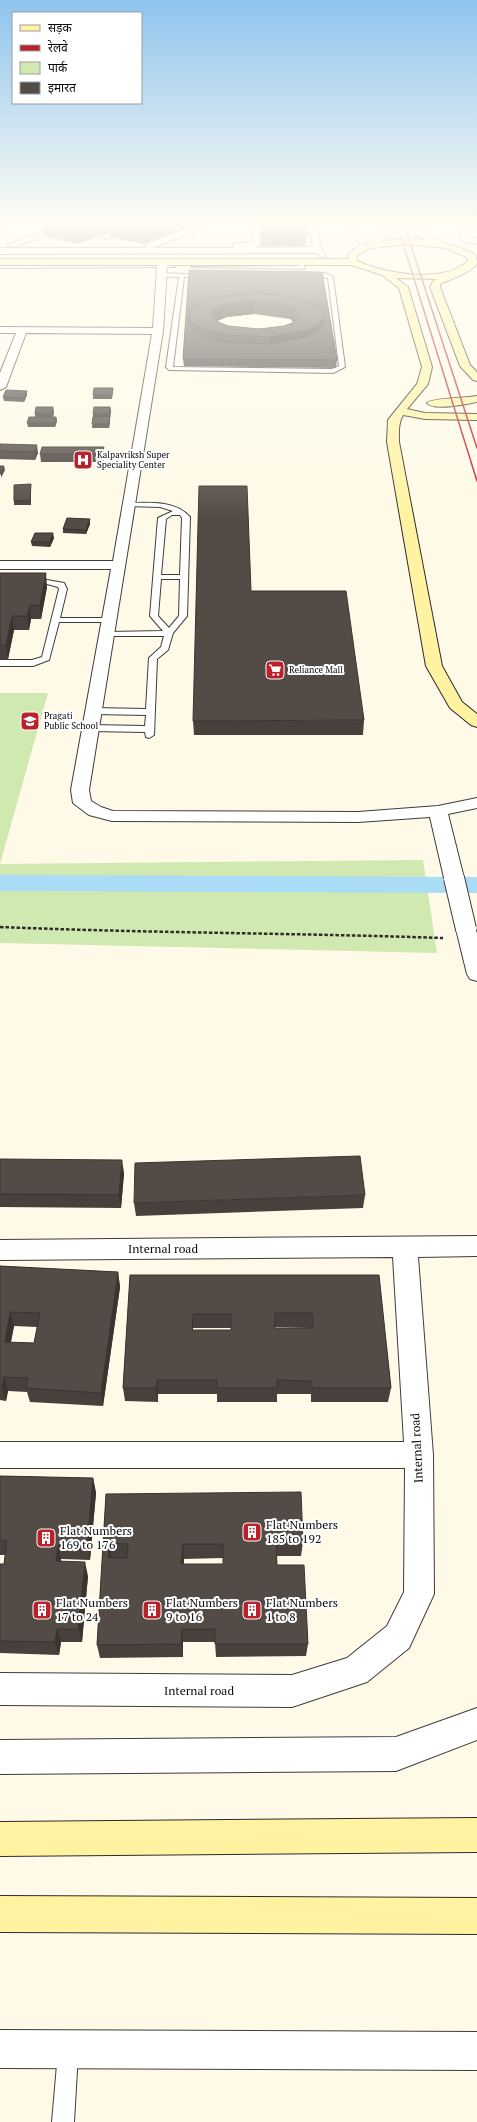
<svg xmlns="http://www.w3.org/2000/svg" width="477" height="2122" font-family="'PT Serif','Noto Sans Devanagari',serif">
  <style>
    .green { fill: #cfe9b1 }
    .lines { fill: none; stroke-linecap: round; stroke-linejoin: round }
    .canal { fill: #abdcf7; fill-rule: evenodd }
    .lane-casing { stroke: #3d3d3d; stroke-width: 2 }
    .street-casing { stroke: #3d3d3d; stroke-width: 2 }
    .secondary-casing { stroke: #2c2c2c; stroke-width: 2 }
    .path { stroke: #2c2c2c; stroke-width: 2.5; stroke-dasharray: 3.5 2; stroke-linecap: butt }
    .lane { fill: #fff; fill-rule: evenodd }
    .street { fill: #fff; fill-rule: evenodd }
    .secondary { fill: #fff3a2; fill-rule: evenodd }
    .rail { stroke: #bb212b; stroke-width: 1.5 }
    .street-bridge-casing { stroke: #3d3d3d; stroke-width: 22; stroke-linecap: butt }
    .street-bridge { stroke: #fff; stroke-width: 20 }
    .wall { fill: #47403c; fill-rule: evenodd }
    .shaded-wall { fill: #3a3431 }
    .building { fill: #534b46; stroke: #3a3431; fill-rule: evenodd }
    .labels { text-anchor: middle; stroke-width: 4; stroke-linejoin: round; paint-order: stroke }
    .far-poi-label { font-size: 9px; fill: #0a0a0a; stroke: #fff; text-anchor: start }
    .near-street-label { font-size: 12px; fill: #0a0a0a; stroke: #fff }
    .near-poi-label { font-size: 12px; fill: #0a0a0a; stroke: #fff; text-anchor: start }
  </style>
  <rect width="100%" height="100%" fill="#fffae7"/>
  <!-- green -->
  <polygon class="green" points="0,693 48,693 0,864 423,860 437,953 0,943"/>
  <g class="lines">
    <!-- canal -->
    <polygon class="canal" points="0,875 477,877 477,893 0,891"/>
    <!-- lane casing -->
    <g class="lane-casing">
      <g id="lane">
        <polygon points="348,221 352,221 366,248 362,247"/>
        <polygon points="301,261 303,262 305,269 191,267 300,266 299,262"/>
        <polygon points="0,266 173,266 175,267 0,268"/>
        <polygon points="161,273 207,275 184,277 173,367 332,369 339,366 328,278 304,276 325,273 333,277 345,367 333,373 169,370 166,367 179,277 159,276"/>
        <path d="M129 503C149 503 175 500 190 517L187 616 173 633 168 650 157 659 154 735 149 738 146 737 145 732 90 731 85 728 90 725 145 726 146 715 93 714 89 711 93 708 146 709 149 658 161 647 164 636H107L103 634 107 632 163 631 150 616 158 518 173 511 160 507 127 506V504ZM172 515H180L182 518 180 575H161L166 519ZM161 579H180L179 616 169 628 158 616Z"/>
        <polygon points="0,580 47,580 64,583 67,589 60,618 109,618 113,620 109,622 59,622 49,660 33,666 0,666 0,660 32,660 42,657 59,589 58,587 47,584 0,584"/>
        <polygon points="68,2043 75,2046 78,2053 74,2122 52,2122 58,2053 61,2046"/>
      </g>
    </g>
    <!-- street casing -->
    <g class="street-casing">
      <g id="street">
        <polygon points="0,221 13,221 0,226"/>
        <polygon points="72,221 83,221 14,247 7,245"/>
        <polygon points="143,221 154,221 107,239 100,237"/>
        <polygon points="251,221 259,221 262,243 255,248 313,247 307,221 315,221 322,250 326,255 322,258 316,253 0,254 0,248 146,248 146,244 204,222 207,223 207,227 152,248 233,248 233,244 254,242"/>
        <polygon points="377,221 385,221 389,233 376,247 373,248 369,245 381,233"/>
        <polygon points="412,221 420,221 424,233 442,242 442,246 436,246 417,236"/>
        <polygon points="455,221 463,221 469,237 477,238 477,244 462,241"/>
        <polygon points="165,259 169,262 167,267 163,331 89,790 91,801 101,807 113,811 358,812 438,806 477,798 477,808 448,814 464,878 461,882 454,884 447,882 444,878 430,817 358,822 112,821 89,815 73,803 71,790 111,569 0,569 0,561 113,561 152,334 26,333 6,387 0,390 0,373 16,333 0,333 0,327 153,328 157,267 162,260"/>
        <polygon points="466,922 473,924 477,933 477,981 470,979 467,974 456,929 459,924"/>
        <polygon points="477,1236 477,1256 418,1257 433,1455 434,1594 409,1648 367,1682 292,1707 0,1705 0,1673 292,1675 347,1658 387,1626 404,1592 405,1468 0,1468 0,1442 404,1442 393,1257 0,1260 0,1240"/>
        <polygon points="477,1708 477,1740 396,1771 0,1774 0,1740 396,1737"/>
        <polygon points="0,2030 477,2032 477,2070 0,2068"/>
      </g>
    </g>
    <!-- secondary casing -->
    <g class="secondary-casing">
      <g id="secondary">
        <path d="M404 238C429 240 452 242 474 254 476 257 477 260 477 263 473 272 449 280 440 284V287L470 365 477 372V381L473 380 460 366 430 287 433 281 437 279 396 278 408 287 432 367 428 384 407 409 425 413 477 414V420L425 419 403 415C398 424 399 432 399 442L442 666 462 702 477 714V727L471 725 450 708 426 666 387 442 388 420 417 384 422 367 399 288 382 275 351 265H0V259H348L349 253 361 245ZM404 244 445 248 467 257 468 261C443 284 386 274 357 261V256L367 249Z"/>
        <path d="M477 396V402C468 404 433 411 427 403 431 398 467 398 477 396Z"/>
        <polygon points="477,1818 477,1852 0,1856 0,1822"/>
        <polygon points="0,1896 477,1898 477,1934 0,1932"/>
      </g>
    </g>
    <!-- path -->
    <path class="path" d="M0 927C148 933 295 933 443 938"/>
    <!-- lane -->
    <use href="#lane" class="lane"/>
    <!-- street -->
    <use href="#street" class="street"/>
    <!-- secondary -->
    <use href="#secondary" class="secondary"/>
    <!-- rail -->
    <g class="rail">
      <polyline points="396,221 477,481"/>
      <polyline points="403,221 477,448"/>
    </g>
    <!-- street-bridge casing -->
    <g class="street-bridge-casing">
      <polyline id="street-bridge" points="454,878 466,929"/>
    </g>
    <!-- street-bridge -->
    <use href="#street-bridge" class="street-bridge"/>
  </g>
  <!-- wall -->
  <g class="wall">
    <path d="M79 221V222V221H149L205 222 143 244 110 237V232L76 244 60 240V239H57L43 236 42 224ZM145 224 134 227H131Z"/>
    <polygon points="261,221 306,221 306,246 260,246"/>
    <path d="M189 270 322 272 337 360 336 368 184 366 183 359ZM254 314 290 319 293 322 284 326 259 329 228 326 217 321 227 317Z"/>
    <polygon points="113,388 113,392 112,399 93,399 93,395"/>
    <polygon points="27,395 24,402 4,401 3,397"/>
    <polygon points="110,407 111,411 110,417 110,421 109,428 92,428 93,414"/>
    <polygon points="54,411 53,417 56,417 57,421 55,427 28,427 27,423 35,417 35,414"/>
    <polygon points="0,444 38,453 35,460 0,459"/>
    <polygon points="104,447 104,455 103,462 41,462 40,454"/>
    <polygon points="31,488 31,505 14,505 14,501"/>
    <polygon points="90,519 90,524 86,534 63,533 63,529"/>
    <polygon points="54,538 50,547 32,546 31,542"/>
    <polygon points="0,573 47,587 41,619 31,619 29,630 14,630 8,659 0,659"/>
    <polygon points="364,720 363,735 194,735 193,721"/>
    <polygon points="0,1159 124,1173 121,1208 0,1207"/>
    <polygon points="365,1195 363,1208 136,1216 134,1203"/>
    <path d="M0 1266 118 1272 120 1287 103 1406 30 1402 27 1392 8 1391 6 1401 0 1400ZM14 1326 37 1327 34 1343 11 1342Z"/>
    <path d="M130 1275H379L391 1388 388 1402H311V1394H277V1402H217V1394H158V1402L125 1401 123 1388ZM275 1327 311 1328H275ZM193 1328H231V1330H193Z"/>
    <polygon points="0,1476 93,1478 96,1493 90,1560 61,1559 61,1561 88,1576 82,1642 61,1642 59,1655 0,1653 0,1564 4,1564 5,1555 0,1555"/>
    <path d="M106 1494 303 1542 301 1556H277V1565L308 1644 306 1656 216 1657 215 1642H183V1657L100 1658 97 1645ZM223 1558V1564H184V1559Z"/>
  </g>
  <!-- shaded-wall -->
  <g class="shaded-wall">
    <polygon points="1,221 8,221 1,223"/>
    <polygon points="76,221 79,221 80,230 103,221 140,221 110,225 110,232 76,244 75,232 68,223"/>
    <polygon points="176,221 205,221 205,222 143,244 142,232"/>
    <polygon points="64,225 64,229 59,228 60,239 57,239 56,228"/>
    <polygon points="254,300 254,314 227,317 217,321 212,326 212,312 217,304"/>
    <polygon points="324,317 323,331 270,351 270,337"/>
    <polygon points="27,391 27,395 24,402 24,398"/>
    <polygon points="53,407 54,411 53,418 52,414"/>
    <polygon points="110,407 111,411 110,417 110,421 109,428 109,414"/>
    <polygon points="56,417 57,421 55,427 55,423"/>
    <polygon points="37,445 38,453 35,460 34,452"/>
    <polygon points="104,447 104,455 103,462 102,454"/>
    <polygon points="4,466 5,470 1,478 1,474"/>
    <polygon points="31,484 31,505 30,500"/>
    <polygon points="90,519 90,524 86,534 86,530"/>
    <polygon points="53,533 54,538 50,547 50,542"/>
    <polygon points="46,573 47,587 41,619 40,605"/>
    <polygon points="30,605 31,619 29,630 27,616"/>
    <polygon points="12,616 14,630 8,659 6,645"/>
    <polygon points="122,1160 124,1173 121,1208 119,1195"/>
    <polygon points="118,1272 120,1287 103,1406 101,1393"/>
    <polygon points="10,1312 14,1326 8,1356 5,1342"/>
    <polygon points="193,1314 193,1344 192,1330"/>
    <polygon points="4,1377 8,1391 6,1401 2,1387"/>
    <polygon points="157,1380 158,1394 158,1402 156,1388"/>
    <polygon points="93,1478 96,1493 90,1560 87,1545"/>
    <polygon points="109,1543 112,1558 111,1572 108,1558"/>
    <polygon points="183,1544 184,1559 182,1578 181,1564"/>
    <polygon points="58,1545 61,1559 60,1575 56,1561"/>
    <polygon points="85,1562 88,1576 82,1642 78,1629"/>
    <polygon points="57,1629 61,1642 59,1655 55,1642"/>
    <polygon points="182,1629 183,1642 183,1657 181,1644"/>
  </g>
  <!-- building -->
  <g class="building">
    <polygon points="53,221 76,221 68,223 71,224 82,221 107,221 75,232 59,228 66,226 64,225 56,228 42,224"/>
    <path d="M122 221H176L142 232 110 225ZM145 224 134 227H131Z"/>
    <polygon points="261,221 287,221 288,228 291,228 290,221 306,221 307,234 260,234"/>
    <path d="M189 270 322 272 337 360 183 359ZM259 293 281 295 313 304 322 310 324 317V324L319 331 307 337 270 344 226 342 207 337 194 331 188 323V316L191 309 200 302 217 297Z"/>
    <path d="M259 293 281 295 313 304 322 310 324 317 319 324 308 330 270 337 226 335 207 330 194 324 188 316 191 309 200 302 217 297ZM254 300 290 306 300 314 298 318 293 323 284 326 259 329 228 326 218 322 212 317V312L217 307 226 304Z"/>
    <polygon points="94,388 113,388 112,395 93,395"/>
    <polygon points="6,390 27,391 24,398 3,397"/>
    <polygon points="36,407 53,407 52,414 35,414"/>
    <polygon points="94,407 110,407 109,414 93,414"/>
    <polygon points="110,416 109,424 92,424 93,417"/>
    <polygon points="29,417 56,417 55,423 27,423"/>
    <polygon points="0,444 37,445 34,452 0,451"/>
    <polygon points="42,447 104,447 102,454 40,454"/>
    <polygon points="0,466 4,466 1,474 0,474"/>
    <polygon points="31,484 30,500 14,501 14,485"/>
    <polygon points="199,486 247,486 251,591 346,591 364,720 193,721"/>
    <polygon points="67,518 90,519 86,530 63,529"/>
    <polygon points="35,533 53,533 50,542 31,542"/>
    <polygon points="0,573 46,573 40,605 30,605 27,616 12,616 6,645 0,645"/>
    <polygon points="360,1156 365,1195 134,1203 135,1163"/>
    <polygon points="0,1159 122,1160 119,1195 0,1194"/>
    <path d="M0 1266 118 1272 101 1393 26 1388 28 1378 4 1377 2 1387H0ZM10 1312 40 1313 34 1343 5 1342Z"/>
    <path d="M130 1275H379L391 1388H312V1381L277 1380V1388H217V1380H157L156 1388H123ZM275 1313H312L313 1328H275ZM193 1314H231V1330H192Z"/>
    <polygon points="0,1476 93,1478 87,1545 58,1545 56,1561 85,1562 78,1629 57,1629 55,1642 0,1641 0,1564 4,1564 7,1541 0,1540"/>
    <path d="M301 1492 303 1542H276L277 1565H304L308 1644H215V1629H182L181 1644 97 1645 106 1494ZM109 1543 128 1544 127 1558H108ZM183 1544H223V1564H181Z"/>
  </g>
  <!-- sky -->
  <linearGradient id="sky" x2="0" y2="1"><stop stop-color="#8fc4ee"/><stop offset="0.43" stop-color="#fffdf4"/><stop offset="1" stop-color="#fffdf4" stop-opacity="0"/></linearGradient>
  <rect width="477" height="518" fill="url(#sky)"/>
  <!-- icons -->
  <defs>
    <g id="hospital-square" transform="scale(1)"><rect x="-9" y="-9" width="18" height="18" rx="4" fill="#bb212b" stroke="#fff"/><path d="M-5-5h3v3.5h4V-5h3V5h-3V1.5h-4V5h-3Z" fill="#fff"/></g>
    <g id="supermarket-square" transform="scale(1)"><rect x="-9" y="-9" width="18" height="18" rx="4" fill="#bb212b" stroke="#fff"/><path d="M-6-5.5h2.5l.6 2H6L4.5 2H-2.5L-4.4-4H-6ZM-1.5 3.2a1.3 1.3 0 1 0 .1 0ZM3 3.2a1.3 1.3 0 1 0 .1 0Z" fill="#fff"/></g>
    <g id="school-square" transform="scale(1)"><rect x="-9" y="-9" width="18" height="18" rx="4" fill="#bb212b" stroke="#fff"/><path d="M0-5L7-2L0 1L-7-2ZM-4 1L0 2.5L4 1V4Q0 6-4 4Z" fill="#fff"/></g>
    <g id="building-square" transform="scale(1)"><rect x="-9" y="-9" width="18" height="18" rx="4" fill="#bb212b" stroke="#fff"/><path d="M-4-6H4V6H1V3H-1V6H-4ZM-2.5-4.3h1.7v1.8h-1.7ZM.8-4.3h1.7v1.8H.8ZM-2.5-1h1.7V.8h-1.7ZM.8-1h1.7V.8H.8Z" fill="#fff"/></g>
  </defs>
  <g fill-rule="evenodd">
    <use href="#hospital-square" x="83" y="460"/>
    <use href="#supermarket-square" x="275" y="670"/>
    <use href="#school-square" x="30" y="721"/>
    <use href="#building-square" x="252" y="1532"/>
    <use href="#building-square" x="46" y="1538"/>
    <use href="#building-square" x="42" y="1610"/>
    <use href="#building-square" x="152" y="1610"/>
    <use href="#building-square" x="252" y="1610"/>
  </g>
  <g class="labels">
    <!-- far-poi labels -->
    <g class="far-poi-label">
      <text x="97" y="458">Kalpavriksh Super<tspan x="97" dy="10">Speciality Center</tspan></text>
      <text x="289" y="673">Reliance Mall</text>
      <text x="44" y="719">Pragati<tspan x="44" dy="10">Public School</tspan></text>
    </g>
    <!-- near-street labels -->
    <g class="near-street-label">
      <text x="163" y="1253">Internal road</text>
      <text transform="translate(417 1448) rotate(-93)" y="4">Internal road</text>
      <text x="199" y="1695">Internal road</text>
    </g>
    <!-- near-poi labels -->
    <g class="near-poi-label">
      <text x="266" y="1529">Flat Numbers<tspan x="266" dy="14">185 to 192</tspan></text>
      <text x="60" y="1535">Flat Numbers<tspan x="60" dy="14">169 to 176</tspan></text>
      <text x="56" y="1607">Flat Numbers<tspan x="56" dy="14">17 to 24</tspan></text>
      <text x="166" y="1607">Flat Numbers<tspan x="166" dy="14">9 to 16</tspan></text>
      <text x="266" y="1607">Flat Numbers<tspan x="266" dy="14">1 to 8</tspan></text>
    </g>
  </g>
  <!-- legend -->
  <rect x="12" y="12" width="130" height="92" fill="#ffffff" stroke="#9d9d9d"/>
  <rect x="20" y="25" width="20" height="6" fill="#fff3a2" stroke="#9d9d9d"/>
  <text x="48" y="32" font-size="12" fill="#0a0a0a">सड़क</text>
  <rect x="20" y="45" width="20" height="6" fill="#bb212b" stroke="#9d9d9d"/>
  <text x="48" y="52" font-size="12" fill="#0a0a0a">रेलवे</text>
  <rect x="20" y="62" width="20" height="12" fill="#cfe9b1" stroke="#9d9d9d"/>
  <text x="48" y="72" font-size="12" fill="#0a0a0a">पार्क</text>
  <rect x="20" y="82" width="20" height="12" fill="#534b46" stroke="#9d9d9d"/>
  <text x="48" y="92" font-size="12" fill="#0a0a0a">इमारत</text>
</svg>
